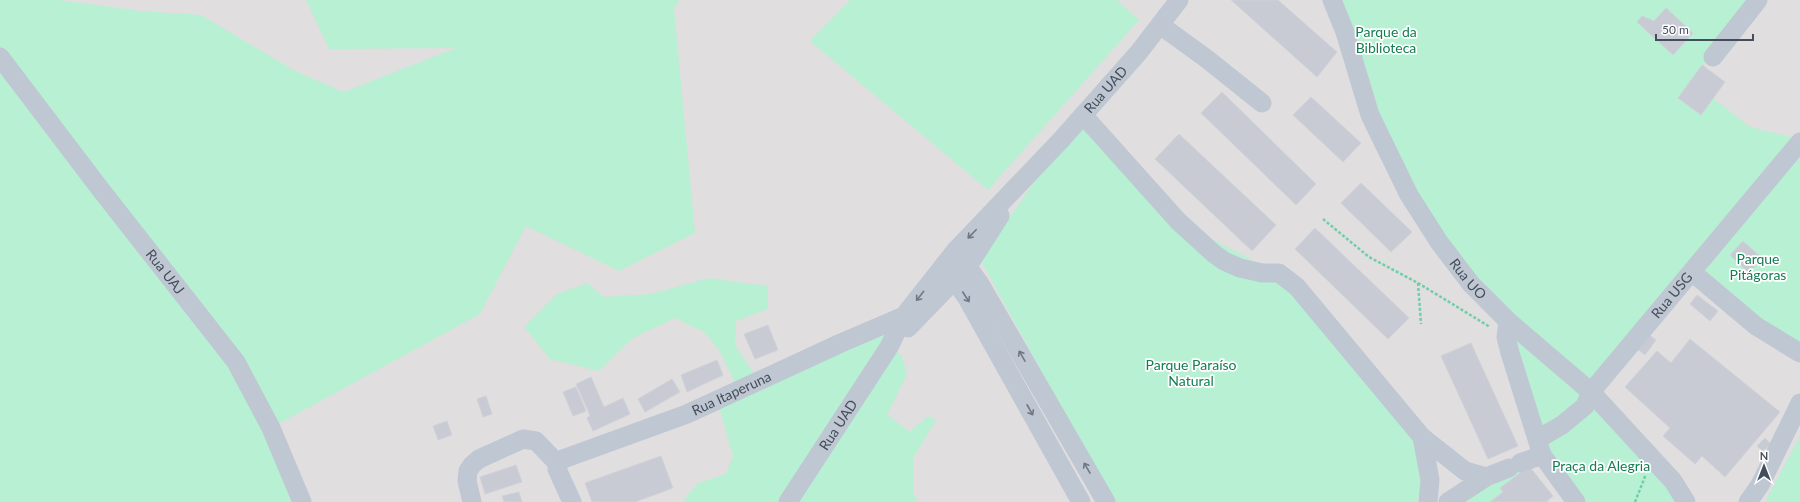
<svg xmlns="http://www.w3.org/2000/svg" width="1800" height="502" font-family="Lato,sans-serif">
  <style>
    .education { fill: #e0dede }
    .green { fill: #b8f0d3 }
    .building { fill: #c8cbd3; stroke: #d0d2d9 }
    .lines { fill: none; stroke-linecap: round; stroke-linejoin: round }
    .path { stroke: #6fcfa8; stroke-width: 2.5; stroke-dasharray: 3 2; stroke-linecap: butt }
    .minor { stroke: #bfc7d3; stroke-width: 19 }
    .oneway { stroke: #6f7884 }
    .labels { text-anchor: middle; stroke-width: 3.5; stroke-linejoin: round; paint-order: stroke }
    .park-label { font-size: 14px; fill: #137d52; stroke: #fff }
    .street-label { font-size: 14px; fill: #444e5a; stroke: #fff }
  </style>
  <rect width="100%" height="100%" fill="#efedec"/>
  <!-- education -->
  <rect class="education" x="0" y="0" width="1800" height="502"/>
  <!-- green -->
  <g class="green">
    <polygon points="0,0 59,0 140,11 201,15 295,71 344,92 456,48 329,49 306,0 679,0 674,9 695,233 619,271 526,226 480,314 271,428 302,502 0,502"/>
    <polygon points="850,0 1117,0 1139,20 988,190 810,41"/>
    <polygon points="1328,0 1756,0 1691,81 1750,127 1800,139 1582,393 1679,502 1583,502 1547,452 1514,333 1439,242 1370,115"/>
    <polygon points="1091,124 1178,221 1286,278 1417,440 1424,478 1417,502 1113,502 980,259 1064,140"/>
    <polygon points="1800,155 1800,348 1759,325 1701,270"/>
    <polygon points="709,278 768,286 768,309 736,321 735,345 759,381 904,316 889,347 902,356 907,374 887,415 910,432 928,416 936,420 913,458 913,493 918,502 682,502 698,483 726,474 733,456 717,400 739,390 719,350 704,332 675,318 633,338 598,371 550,359 524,327 557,294 587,283 604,297 651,294"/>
    <polygon points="1800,436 1800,502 1765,502"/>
    <polygon points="1520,463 1550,502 1463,502"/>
  </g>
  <!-- building -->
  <g class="building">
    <polygon points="1231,0 1278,0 1337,52 1317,77"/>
    <polygon points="1666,8 1693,33 1673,55 1637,22 1642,16 1654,21"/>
    <polygon points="1702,65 1725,82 1701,115 1678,98"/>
    <polygon points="1222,92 1316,184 1296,205 1201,113"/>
    <polygon points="1311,97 1361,143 1343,162 1293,115"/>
    <polygon points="1179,134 1276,225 1252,251 1155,159"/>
    <polygon points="1361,183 1412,232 1391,252 1341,203"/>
    <polygon points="1315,228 1409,318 1388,339 1295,249"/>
    <polygon points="1743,241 1762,258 1749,273 1730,255"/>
    <polygon points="1697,295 1718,311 1710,321 1690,304"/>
    <polygon points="768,325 778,350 755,359 744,334"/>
    <polygon points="1643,330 1656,340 1645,355 1632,345"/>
    <polygon points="1690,339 1780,412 1725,477 1702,456 1695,464 1663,436 1670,428 1625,387 1657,351 1671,363"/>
    <polygon points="1471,343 1518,446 1488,459 1441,356"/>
    <polygon points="717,360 723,375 687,392 681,375"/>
    <polygon points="591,377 604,407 623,398 630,414 593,431 587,418 590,415 576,384"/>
    <polygon points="672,379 680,392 645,412 638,399"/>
    <polygon points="576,387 586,411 573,416 563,392"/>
    <polygon points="486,396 492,414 483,417 477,399"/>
    <polygon points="447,421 452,435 438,440 433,426"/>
    <polygon points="1765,438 1771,444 1763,451 1757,446"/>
    <polygon points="661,456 673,488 635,502 592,502 585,483"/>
    <polygon points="516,465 522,482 485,494 480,477"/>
    <polygon points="1529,466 1553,496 1546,502 1490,502 1503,492 1500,488"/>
    <polygon points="519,492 522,502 504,502 502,496"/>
  </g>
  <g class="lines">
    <!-- path -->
    <g class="path">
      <polyline points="1323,219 1369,257 1418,283 1490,327"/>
      <polyline points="1418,283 1421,324"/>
      <polyline points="1635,502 1646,474"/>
    </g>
    <!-- minor -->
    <g class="minor">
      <path id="s1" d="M1332 0 1345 32 1370 115 1409 195 1439 242 1471 284 1508 321 1591 392 1673 481 1686 502"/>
      <polyline points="1167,30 1207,59 1262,103"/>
      <path id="s2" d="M0 57 101 190 236 362 271 428 302 502"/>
      <polyline points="1713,57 1758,0"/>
      <polyline points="1083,115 1178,221 1213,253 1224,261 1240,268 1262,273 1279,273 1297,287 1422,437 1465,471 1486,477"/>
      <polyline points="956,250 980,284 1106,502"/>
      <polyline points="944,265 967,298 1081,502"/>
      <polyline points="1692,272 1756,326 1800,353"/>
      <polyline points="1508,321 1506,337 1510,353 1542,455 1576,502"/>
      <polyline points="908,328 968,266 1000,216"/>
      <polyline points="1422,437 1430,480 1428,502"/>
      <path id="s3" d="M1538 439 1562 425 1585 406 1591 392 1800 142"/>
      <polyline points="1520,463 1542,455"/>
      <path id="s4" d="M558 464 563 459 687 414 841 343 904 316"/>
      <polyline points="558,464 557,469 572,502"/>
      <polyline points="472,502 467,481 468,471 472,465 479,459 523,439 536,441 558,464"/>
      <path id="s5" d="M788 502 889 347 904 316 956 250 1061 140 1139 52 1179 0"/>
      <polyline points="1448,502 1486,477 1509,468"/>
      <polyline points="1748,502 1760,485 1800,403"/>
    </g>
  </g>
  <!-- one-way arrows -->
  <defs><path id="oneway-shaft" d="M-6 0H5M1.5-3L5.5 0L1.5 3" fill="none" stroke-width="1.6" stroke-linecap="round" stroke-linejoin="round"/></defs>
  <g class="oneway">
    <use href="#oneway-shaft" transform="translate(972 234) rotate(134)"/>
    <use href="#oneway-shaft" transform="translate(920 296) rotate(128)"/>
    <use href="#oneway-shaft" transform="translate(966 297) rotate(57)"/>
    <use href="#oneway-shaft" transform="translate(1022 356) rotate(-120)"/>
    <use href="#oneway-shaft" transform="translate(1030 410) rotate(61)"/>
    <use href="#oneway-shaft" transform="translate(1087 468) rotate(-120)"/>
  </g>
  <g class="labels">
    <!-- park labels -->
    <g class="park-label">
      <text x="1386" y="37">Parque da<tspan x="1386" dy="16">Biblioteca</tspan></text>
      <text x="1758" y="264">Parque<tspan x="1758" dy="16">Pitágoras</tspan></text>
      <text x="1191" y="370">Parque Paraíso<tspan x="1191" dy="16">Natural</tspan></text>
      <text x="1601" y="471">Praça da Alegria</text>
    </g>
    <!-- street labels -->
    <g class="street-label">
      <text dy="5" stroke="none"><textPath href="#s5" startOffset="523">Rua UAD</textPath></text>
      <text dy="5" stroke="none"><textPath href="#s2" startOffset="271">Rua UAJ</textPath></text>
      <text dy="5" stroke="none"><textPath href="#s1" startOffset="313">Rua UO</textPath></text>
      <text dy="5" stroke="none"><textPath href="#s3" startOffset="199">Rua USG</textPath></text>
      <text dy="5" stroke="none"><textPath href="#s4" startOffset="188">Rua Itaperuna</textPath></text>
      <text dy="5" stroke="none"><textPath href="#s5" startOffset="92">Rua UAD</textPath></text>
    </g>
  </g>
  <!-- north arrow -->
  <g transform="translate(1764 466)" stroke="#ffffff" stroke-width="3" paint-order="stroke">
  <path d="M0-3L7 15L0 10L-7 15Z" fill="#444e5a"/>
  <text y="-6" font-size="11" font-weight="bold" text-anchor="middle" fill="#444e5a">N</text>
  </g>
  <!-- scale -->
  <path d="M1656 34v6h97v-6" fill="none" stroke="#444e5a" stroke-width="2"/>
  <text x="1662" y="34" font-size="12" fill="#444e5a" stroke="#ffffff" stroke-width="3" paint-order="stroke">50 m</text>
</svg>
